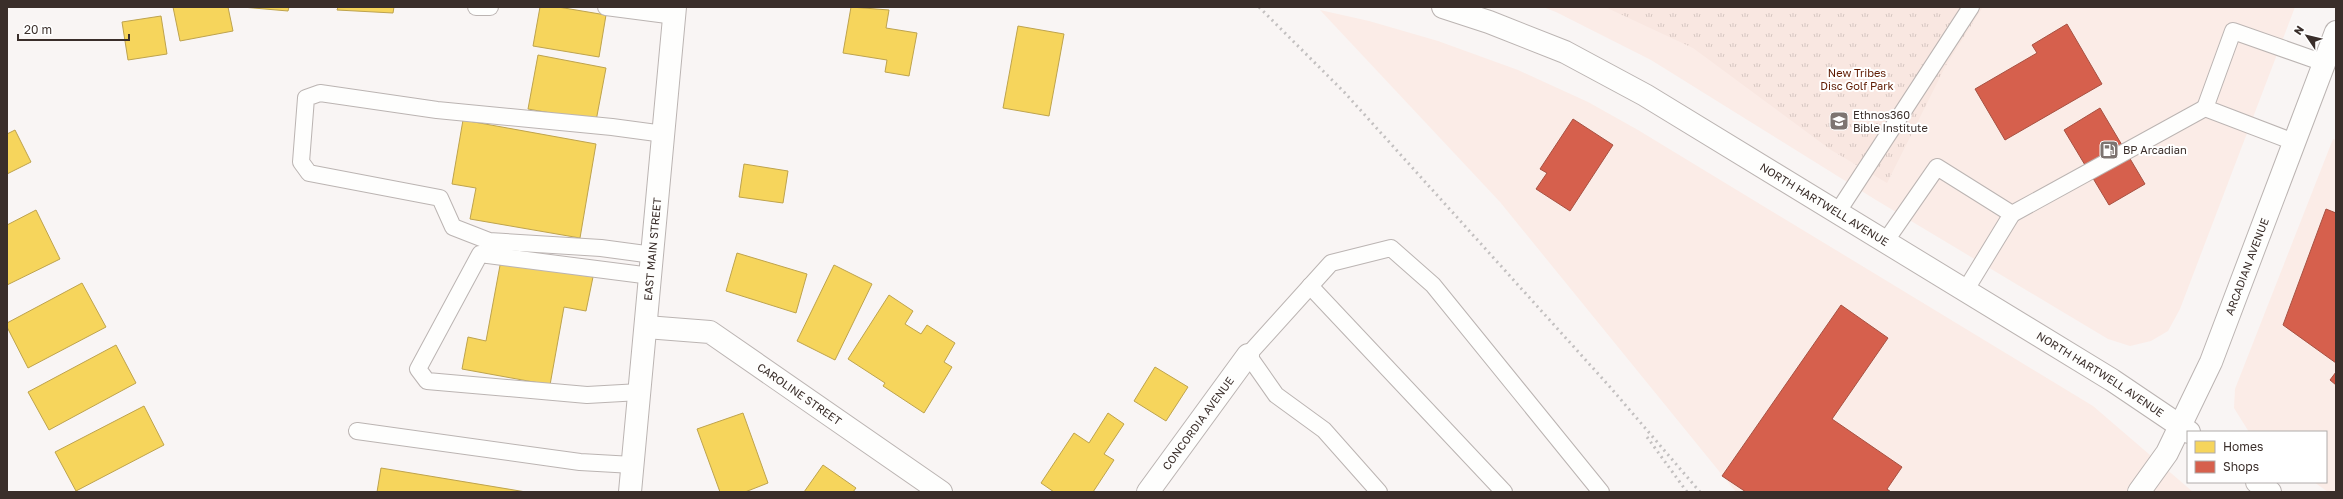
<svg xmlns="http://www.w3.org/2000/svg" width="2343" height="499" font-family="'Golos Text',sans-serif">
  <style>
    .built { fill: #fbece7 }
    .grass { fill: url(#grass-tufts) }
    .homes { fill: #f6d55c; stroke: #bea34d }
    .shops { fill: #d6604d; stroke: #a75142 }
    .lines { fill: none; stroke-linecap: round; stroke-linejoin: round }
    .lane-casing { stroke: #bbb4b2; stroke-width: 18 }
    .street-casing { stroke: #bbb4b2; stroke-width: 24 }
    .secondary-casing { stroke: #bbb4b2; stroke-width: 24 }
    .lane { stroke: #fefefd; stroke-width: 16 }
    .street { stroke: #fefefd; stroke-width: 22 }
    .secondary { stroke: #fefefd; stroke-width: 22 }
    .rail { stroke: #c3c0c0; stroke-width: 3; stroke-dasharray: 2 4; stroke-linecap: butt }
    .labels { text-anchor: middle; stroke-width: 4; stroke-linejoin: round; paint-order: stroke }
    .park-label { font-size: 11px; fill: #5e1a00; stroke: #fff }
    .poi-label { font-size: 11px; fill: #3a2e2a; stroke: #fff; text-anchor: start }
    .street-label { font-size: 11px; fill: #3a2e2a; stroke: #fff }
  </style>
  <defs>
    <pattern id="grass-tufts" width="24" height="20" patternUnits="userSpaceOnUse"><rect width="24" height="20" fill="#f9e7e1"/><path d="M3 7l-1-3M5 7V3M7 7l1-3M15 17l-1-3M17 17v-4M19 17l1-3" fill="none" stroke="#d6c6c1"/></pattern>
  </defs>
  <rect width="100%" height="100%" fill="#f9f5f4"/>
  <!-- built -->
  <g class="built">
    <polygon points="1543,7 2295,7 2180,309 2168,331 2151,341 2130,346 2108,339 1876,200 1651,60 1556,12"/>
    <polygon points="1320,10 1369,21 1438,41 1518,70 1588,102 1638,130 2093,406 2193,492 1736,492 1500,202"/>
    <polygon points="2333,139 2336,140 2336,492 2328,492 2314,482 2326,482 2326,432 2249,432 2234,408 2235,389"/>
  </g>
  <!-- grass -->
  <polygon class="grass" points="1605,7 1983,7 1945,67 1887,183 1831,150 1693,48"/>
  <!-- homes -->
  <g class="homes">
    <polygon points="173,7 228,7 233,31 180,41"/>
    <polygon points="242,7 289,7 288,11"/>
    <polygon points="338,7 394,7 393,13 337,10"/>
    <polygon points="540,7 558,7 606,15 599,57 533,46"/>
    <polygon points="851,7 889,10 886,28 917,33 909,76 885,72 887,60 843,53"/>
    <polygon points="161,16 167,54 128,60 122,22"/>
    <polygon points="1018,26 1064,34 1049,116 1003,108"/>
    <polygon points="538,55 606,68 596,121 528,109"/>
    <polygon points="463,120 596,144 580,238 470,219 476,188 452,184"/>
    <polygon points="15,130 31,162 7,174 7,134"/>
    <polygon points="744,164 788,171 783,203 739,197"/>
    <polygon points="36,210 60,259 7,285 7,225"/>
    <polygon points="737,253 807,274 796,313 726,291"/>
    <polygon points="501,260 593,277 586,311 564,307 550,385 462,369 468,337 486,341"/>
    <polygon points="834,265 872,284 835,360 797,341"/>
    <polygon points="82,283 106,327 28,368 7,327 7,323"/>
    <polygon points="889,295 913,311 905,324 921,334 927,325 955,343 944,362 952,367 924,413 883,386 885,383 848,359"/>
    <polygon points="116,345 136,383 49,430 28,392"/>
    <polygon points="1155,367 1188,387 1166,421 1134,401"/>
    <polygon points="144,406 164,445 76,491 55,452"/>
    <polygon points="743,413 768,483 745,492 720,492 697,429"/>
    <polygon points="1108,413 1124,424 1104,454 1114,460 1093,492 1054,492 1041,483 1074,433 1089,443"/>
    <polygon points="823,465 856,488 853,492 804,492"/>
    <polygon points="381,468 526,492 377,492"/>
  </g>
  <!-- shops -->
  <g class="shops">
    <polygon points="2067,24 2102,84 2005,140 1975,89 2037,53 2032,45"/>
    <polygon points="2100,108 2145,184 2109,205 2064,130"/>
    <polygon points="1573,119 1613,145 1570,211 1536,189 1547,173 1540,169"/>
    <polygon points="2326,209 2336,213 2336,363 2283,325"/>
    <polygon points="1841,305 1888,338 1832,419 1902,467 1887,489 1891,492 1746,492 1722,476"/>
    <polygon points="2336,372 2336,385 2330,380"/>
  </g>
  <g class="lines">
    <!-- lane casing -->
    <g class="lane-casing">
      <g id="lane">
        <polyline points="476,7 490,7"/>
        <polyline points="606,7 675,16"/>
        <polyline points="2294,142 2205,108 2233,31 2324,63"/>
        <polyline points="1837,213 1971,7"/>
        <polyline points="1885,242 1937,167 2012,214 2205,108"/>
        <polyline points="653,255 601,248 489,241 453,227 440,198 309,173 301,162 306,98 320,93 437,110 612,127 664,134"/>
        <polyline points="1310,286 1504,492"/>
        <polyline points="1965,291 2012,214"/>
        <polyline points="640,392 587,395 427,381 418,369 480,254 651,276"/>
        <polyline points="357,431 580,462 633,465"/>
        <polyline points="1379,492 1324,430 1276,395 1248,355 1331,263 1391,248 1433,285 1601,492"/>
      </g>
    </g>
    <!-- street casing -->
    <g class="street-casing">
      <g id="street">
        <path id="s1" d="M646 327 710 332 941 492"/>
        <path id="s2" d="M1148 492 1248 355"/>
      </g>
    </g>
    <!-- secondary casing -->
    <g class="secondary-casing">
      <g id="secondary">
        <path id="s3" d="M1443 7 1489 22 1565 52 1645 95 2112 380 2189 432"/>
        <polyline points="2257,482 2270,492"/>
        <path id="s4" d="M630 492 675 7"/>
        <path id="s5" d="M2139 492 2167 453 2211 362 2336 32"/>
      </g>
    </g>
    <!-- lane -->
    <use href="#lane" class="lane"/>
    <!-- street -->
    <use href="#street" class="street"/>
    <!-- secondary -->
    <use href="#secondary" class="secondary"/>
    <!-- rail -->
    <g class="rail">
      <polyline points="1259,7 1345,93 1610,387 1700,492"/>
      <polyline points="1647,437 1687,492"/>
    </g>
  </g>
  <!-- icons -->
  <defs>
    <g id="university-square" transform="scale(1)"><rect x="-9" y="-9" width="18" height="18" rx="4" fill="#7d7471" stroke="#fff"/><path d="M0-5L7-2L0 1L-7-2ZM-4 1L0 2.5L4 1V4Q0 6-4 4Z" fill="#fff"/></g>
    <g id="fuel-square" transform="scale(1)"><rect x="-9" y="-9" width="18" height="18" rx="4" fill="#7d7471" stroke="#fff"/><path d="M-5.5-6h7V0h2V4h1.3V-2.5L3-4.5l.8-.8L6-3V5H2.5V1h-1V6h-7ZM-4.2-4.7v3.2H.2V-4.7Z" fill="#fff"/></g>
  </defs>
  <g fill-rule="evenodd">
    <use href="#university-square" x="1839" y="121"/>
    <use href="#fuel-square" x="2109" y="150"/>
  </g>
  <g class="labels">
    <!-- park labels -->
    <g class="park-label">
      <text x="1857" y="77">New Tribes<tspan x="1857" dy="13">Disc Golf Park</tspan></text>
    </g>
    <!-- poi labels -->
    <g class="poi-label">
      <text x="1853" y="119">Ethnos360<tspan x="1853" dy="13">Bible Institute</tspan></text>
      <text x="2123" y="154">BP Arcadian</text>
    </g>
    <!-- street labels -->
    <g class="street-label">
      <text dy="4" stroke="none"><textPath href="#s3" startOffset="431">NORTH HARTWELL AVENUE</textPath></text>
      <text dy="4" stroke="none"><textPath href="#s4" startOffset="244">EAST MAIN STREET</textPath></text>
      <text dy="4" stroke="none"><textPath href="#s5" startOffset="251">ARCADIAN AVENUE</textPath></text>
      <text dy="4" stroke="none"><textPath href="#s3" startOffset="755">NORTH HARTWELL AVENUE</textPath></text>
      <text dy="4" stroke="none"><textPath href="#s1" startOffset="173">CAROLINE STREET</textPath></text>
      <text dy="4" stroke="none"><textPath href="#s2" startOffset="85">CONCORDIA AVENUE</textPath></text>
    </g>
  </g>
  <!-- border -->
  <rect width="2343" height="499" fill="none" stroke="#3a2e2a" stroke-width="16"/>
  <!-- legend -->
  <rect x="2187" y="431" width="140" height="52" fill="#ffffff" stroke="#b0abaa"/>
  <rect x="2195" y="441" width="20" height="12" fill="#f6d55c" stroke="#b0abaa"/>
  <text x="2223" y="451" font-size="12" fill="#3a2e2a">Homes</text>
  <rect x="2195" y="461" width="20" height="12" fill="#d6604d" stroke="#b0abaa"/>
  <text x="2223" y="471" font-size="12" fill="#3a2e2a">Shops</text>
  <!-- north arrow -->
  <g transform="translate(2307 36) rotate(305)" stroke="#ffffff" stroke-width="3" paint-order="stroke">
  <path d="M0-3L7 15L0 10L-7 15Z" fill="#3a2e2a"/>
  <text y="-6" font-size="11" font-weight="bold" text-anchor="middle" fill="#3a2e2a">N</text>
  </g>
  <!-- scale -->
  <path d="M18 34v6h111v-6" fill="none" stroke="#3a2e2a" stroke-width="2"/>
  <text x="24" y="34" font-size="12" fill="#3a2e2a" stroke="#ffffff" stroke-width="3" paint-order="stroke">20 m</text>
</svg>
